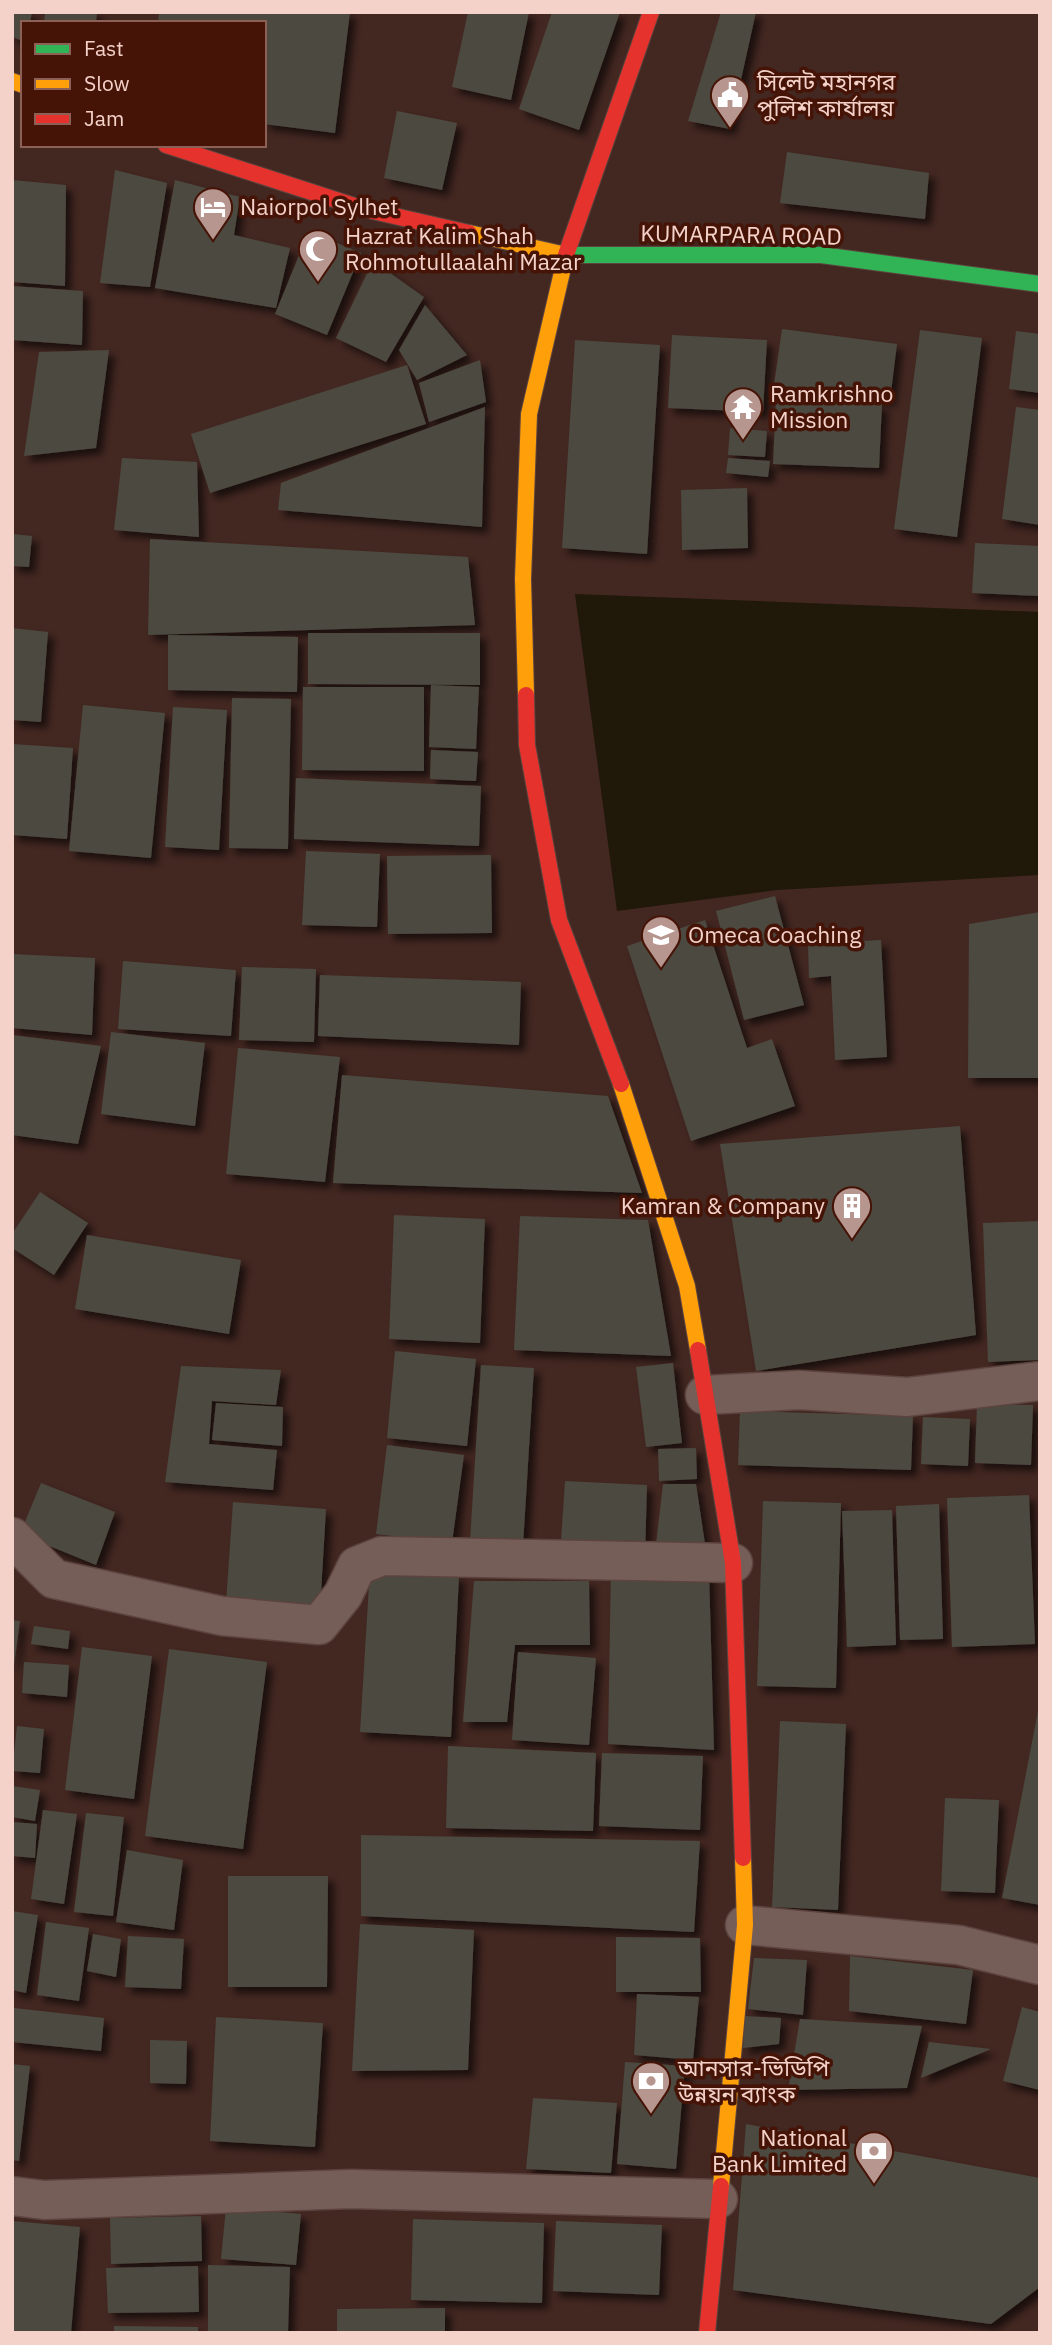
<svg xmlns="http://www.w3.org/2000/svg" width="1052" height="2345" font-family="'IBM Plex Sans','Noto Sans Bengali',sans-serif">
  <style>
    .water { fill: #201808 }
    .building { fill: #4c493f; filter: url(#shadow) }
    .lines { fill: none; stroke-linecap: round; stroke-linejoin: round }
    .street-casing { stroke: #5d443f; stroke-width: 41 }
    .fast-casing { stroke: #5d443f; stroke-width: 18 }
    .slow-casing { stroke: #5d443f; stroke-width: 18 }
    .jam-casing { stroke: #5d443f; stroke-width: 18 }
    .street { stroke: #765e58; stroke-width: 38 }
    .fast { stroke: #30b455; stroke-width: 16 }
    .slow { stroke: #ff9f0a; stroke-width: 16 }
    .jam { stroke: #e5322d; stroke-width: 16 }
    .labels { text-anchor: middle; stroke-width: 7; stroke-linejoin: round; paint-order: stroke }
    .poi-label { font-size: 23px; fill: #f4d2c9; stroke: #461407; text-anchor: start }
    .street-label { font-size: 23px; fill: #f4d2c9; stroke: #461407 }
  </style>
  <defs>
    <filter id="shadow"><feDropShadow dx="6" dy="6" stdDeviation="3.5" flood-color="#0009"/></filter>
  </defs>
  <rect width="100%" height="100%" fill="#432721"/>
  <!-- water -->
  <polygon class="water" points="575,594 1040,612 1040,875 777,890 617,911"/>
  <!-- building -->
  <g class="building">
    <polygon points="12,12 32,12 30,23 23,23 23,41 12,37"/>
    <polygon points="45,12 97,12 96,23 44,23"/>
    <polygon points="159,12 350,12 335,133 264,124 264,23 158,23"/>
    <polygon points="468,12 529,12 511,100 452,87"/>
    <polygon points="552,12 620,12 579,130 519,109"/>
    <polygon points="721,12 756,12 730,129 688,121"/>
    <polygon points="397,111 457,123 442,190 384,178"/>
    <polygon points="787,152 929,173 925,219 780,203"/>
    <polygon points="115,170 167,183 150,287 100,283"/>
    <polygon points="12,180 66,185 65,286 12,282"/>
    <polygon points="175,180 240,197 234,235 290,248 276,308 155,288"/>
    <polygon points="309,231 361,253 327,335 275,314"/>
    <polygon points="373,261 424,297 386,362 336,338"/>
    <polygon points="12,286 83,291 82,345 12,340"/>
    <polygon points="425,305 467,355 417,380 399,350"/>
    <polygon points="782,329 897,344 890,400 774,385"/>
    <polygon points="920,330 982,338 957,537 894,529"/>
    <polygon points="1016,331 1040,334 1040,393 1009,389"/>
    <polygon points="672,335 767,340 763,412 668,408"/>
    <polygon points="575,340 660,345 647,554 562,548"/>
    <polygon points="109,350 96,448 24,456 39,352"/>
    <polygon points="480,360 486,402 429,422 419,383"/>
    <polygon points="407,365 426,424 210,493 191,434"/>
    <polygon points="776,400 882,404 879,468 773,464"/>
    <polygon points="485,407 482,527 278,510 281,483"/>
    <polygon points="1016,407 1040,410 1040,525 1002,519"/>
    <polygon points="730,428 767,431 765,457 728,455"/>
    <polygon points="122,458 197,462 199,537 114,530"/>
    <polygon points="728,458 770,461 768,477 726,473"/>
    <polygon points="747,488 748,548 682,550 681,490"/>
    <polygon points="12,534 32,536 29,567 12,566"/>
    <polygon points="150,539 468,557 475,625 148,635"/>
    <polygon points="975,543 1040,546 1040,596 972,593"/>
    <polygon points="12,628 48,632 41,722 12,720"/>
    <polygon points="308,633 480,633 480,685 308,684"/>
    <polygon points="168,635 298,637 297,692 168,690"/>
    <polygon points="431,685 479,687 476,749 429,747"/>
    <polygon points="303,687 424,687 424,771 302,770"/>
    <polygon points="232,698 291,699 288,849 229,848"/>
    <polygon points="83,705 165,713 151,858 69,851"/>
    <polygon points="173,707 227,710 219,850 165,847"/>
    <polygon points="12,744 73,748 67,839 12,835"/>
    <polygon points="431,750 478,752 476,781 430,779"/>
    <polygon points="296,778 481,786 479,846 294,839"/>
    <polygon points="306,851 380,854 377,927 302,925"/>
    <polygon points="491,855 492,933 388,934 387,856"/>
    <polygon points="775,896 804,1005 744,1020 716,911"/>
    <polygon points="1040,912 1040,1078 968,1078 969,924"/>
    <polygon points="705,920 747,1048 772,1039 795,1106 691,1141 627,946"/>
    <polygon points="881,940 887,1057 835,1060 831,976 809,978 808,944"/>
    <polygon points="12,954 95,958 92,1035 12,1028"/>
    <polygon points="123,961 236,970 231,1036 118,1029"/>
    <polygon points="242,967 316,969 314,1042 239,1040"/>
    <polygon points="320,975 521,982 519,1045 318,1036"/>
    <polygon points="111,1032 205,1043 195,1126 101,1114"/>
    <polygon points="12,1035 101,1046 78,1144 12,1135"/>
    <polygon points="238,1048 340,1057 325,1182 226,1174"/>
    <polygon points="342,1075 608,1096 642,1193 333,1183"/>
    <polygon points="960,1126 976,1335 756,1371 720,1144"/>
    <polygon points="40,1192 88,1223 54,1275 12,1248 12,1234"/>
    <polygon points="394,1215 485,1219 480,1343 389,1339"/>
    <polygon points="520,1216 648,1220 671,1356 514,1350"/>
    <polygon points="1040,1221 1040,1360 988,1362 983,1223"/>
    <polygon points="87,1235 241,1260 229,1334 75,1309"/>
    <polygon points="395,1351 476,1359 467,1446 387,1438"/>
    <polygon points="673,1363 682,1443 646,1447 636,1367"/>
    <polygon points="481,1365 534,1368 523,1545 470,1541"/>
    <polygon points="181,1366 281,1370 276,1405 212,1401 209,1444 277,1450 273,1490 165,1482"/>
    <polygon points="216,1403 283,1407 282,1446 212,1440"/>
    <polygon points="977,1404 1033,1405 1031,1465 975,1463"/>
    <polygon points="740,1411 913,1416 911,1470 738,1465"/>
    <polygon points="923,1417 970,1419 968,1466 921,1464"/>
    <polygon points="387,1445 464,1455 452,1543 376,1534"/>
    <polygon points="696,1448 697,1479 659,1481 658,1449"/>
    <polygon points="565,1481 647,1485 645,1557 560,1556"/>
    <polygon points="41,1483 115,1512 96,1565 20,1534"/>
    <polygon points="663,1484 696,1484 707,1557 655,1553"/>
    <polygon points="1029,1495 1035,1644 952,1647 947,1498"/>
    <polygon points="763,1501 841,1503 836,1688 757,1686"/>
    <polygon points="233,1502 326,1509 320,1610 226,1603"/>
    <polygon points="939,1504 943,1639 900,1640 896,1506"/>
    <polygon points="892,1510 896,1645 847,1647 842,1511"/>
    <polygon points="611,1564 709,1571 714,1750 608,1744"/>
    <polygon points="370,1569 459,1576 451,1737 360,1732"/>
    <polygon points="474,1581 589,1581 590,1645 515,1645 507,1722 463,1722"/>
    <polygon points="12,1620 20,1621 14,1665 12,1665"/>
    <polygon points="34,1626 70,1631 68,1649 31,1644"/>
    <polygon points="82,1647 152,1656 134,1799 65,1790"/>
    <polygon points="169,1649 267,1662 243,1849 145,1836"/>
    <polygon points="518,1652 596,1658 589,1745 512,1740"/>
    <polygon points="24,1662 69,1665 67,1697 22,1693"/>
    <polygon points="1038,1711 1040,1711 1040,1905 1002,1898"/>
    <polygon points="780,1721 846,1724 838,1910 772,1907"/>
    <polygon points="17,1726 44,1729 40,1773 12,1771"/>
    <polygon points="448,1746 596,1753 593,1831 446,1828"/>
    <polygon points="602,1753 703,1756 700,1830 599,1826"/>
    <polygon points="12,1786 40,1790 35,1821 12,1817"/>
    <polygon points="945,1798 999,1800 995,1893 941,1891"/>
    <polygon points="43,1810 77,1814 64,1904 31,1899"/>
    <polygon points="86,1813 124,1817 113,1916 74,1912"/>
    <polygon points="12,1822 37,1824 35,1858 12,1856"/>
    <polygon points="361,1835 700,1841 694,1932 361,1916"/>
    <polygon points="127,1850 183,1860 174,1930 116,1922"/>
    <polygon points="228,1876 328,1876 327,1987 228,1987"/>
    <polygon points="12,1911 38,1915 26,1993 12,1990"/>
    <polygon points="46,1922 89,1928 79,2001 37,1995"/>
    <polygon points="360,1924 474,1930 468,2070 352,2071"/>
    <polygon points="93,1934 121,1939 116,1977 87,1971"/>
    <polygon points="128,1936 184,1939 181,1989 125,1987"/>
    <polygon points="616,1937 700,1938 701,1992 616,1992"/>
    <polygon points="850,1956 973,1970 966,2024 849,2011"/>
    <polygon points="754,1958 807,1960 803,2015 748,2009"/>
    <polygon points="637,1994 699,1997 693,2060 634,2055"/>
    <polygon points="1022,2007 1040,2012 1040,2090 1003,2081"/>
    <polygon points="14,2008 104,2018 101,2051 12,2042"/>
    <polygon points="745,2016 781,2018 779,2044 743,2048"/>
    <polygon points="216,2017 323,2023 315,2147 210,2141"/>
    <polygon points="800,2019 922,2026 907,2088 788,2090"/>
    <polygon points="150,2040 187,2041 186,2084 150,2083"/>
    <polygon points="929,2042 991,2049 921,2078"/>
    <polygon points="625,2062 685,2066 676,2169 617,2164"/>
    <polygon points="12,2064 30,2066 19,2161 12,2160"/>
    <polygon points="533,2098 617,2103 611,2173 526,2169"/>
    <polygon points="746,2124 1040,2178 1040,2287 991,2324 733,2290"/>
    <polygon points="226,2207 301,2214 296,2265 221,2259"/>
    <polygon points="201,2216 202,2261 111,2264 110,2218"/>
    <polygon points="413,2219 544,2223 542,2303 411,2300"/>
    <polygon points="12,2221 80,2227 71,2333 12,2333"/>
    <polygon points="556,2221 662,2225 659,2295 553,2291"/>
    <polygon points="208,2265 290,2267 288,2333 208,2333"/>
    <polygon points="198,2266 199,2312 108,2313 106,2268"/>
    <polygon points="445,2308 445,2333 337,2333 337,2309"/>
    <polygon points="114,2326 198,2327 198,2333 114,2333"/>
  </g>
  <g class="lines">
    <!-- street casing -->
    <g class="street-casing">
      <g id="street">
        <polyline points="705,1395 799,1390 907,1397 1040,1381"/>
        <polyline points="12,1537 54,1579 222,1616 319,1625 343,1595 357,1566 382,1556 733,1563"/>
        <polyline points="745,1925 959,1945 1040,1965"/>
        <polyline points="12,2196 44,2200 351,2189 718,2199"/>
      </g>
    </g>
    <!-- fast casing -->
    <g class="fast-casing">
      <polyline id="fast" points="566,255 821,255 1040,284"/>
    </g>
    <!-- slow casing -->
    <g class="slow-casing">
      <g id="slow">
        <polyline points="12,81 23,85"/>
        <polyline points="469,233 566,255 529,414 523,579 526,695"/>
        <polyline points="621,1084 687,1286 698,1350"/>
        <polyline points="721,2186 745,1925 743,1858"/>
      </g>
    </g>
    <!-- jam casing -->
    <g class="jam-casing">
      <g id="jam">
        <polyline points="166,145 364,209 469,233"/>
        <polyline points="566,255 651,12"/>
        <polyline points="526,695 527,745 559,920 621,1084"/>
        <polyline points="698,1350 733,1563 743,1858"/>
        <polyline points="707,2333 721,2186"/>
      </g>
    </g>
    <!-- street -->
    <use href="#street" class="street"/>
    <!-- fast -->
    <use href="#fast" class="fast"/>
    <!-- slow -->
    <use href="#slow" class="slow"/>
    <!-- jam -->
    <use href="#jam" class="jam"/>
  </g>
  <!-- icons -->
  <defs>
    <g id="civic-pin" transform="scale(2.0125)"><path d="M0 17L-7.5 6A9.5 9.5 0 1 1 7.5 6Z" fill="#b6968e" stroke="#461407"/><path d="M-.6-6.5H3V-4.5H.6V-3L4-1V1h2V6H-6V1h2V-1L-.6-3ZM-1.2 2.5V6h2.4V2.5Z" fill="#fff"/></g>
    <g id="hotel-pin" transform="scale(2.0125)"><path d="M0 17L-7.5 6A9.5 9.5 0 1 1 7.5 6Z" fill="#b6968e" stroke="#461407"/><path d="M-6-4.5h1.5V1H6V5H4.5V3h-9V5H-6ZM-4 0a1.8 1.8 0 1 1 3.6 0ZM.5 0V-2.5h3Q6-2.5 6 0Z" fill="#fff"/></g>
    <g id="mosque-pin" transform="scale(2.0125)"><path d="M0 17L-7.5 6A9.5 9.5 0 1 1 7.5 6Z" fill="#b6968e" stroke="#461407"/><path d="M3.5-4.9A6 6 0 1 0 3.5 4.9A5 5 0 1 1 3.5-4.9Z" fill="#fff"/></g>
    <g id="temple-pin" transform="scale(2.0125)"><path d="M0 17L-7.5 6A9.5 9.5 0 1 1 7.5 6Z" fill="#b6968e" stroke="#461407"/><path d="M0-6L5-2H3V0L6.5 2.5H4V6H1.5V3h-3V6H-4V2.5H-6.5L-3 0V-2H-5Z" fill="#fff"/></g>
    <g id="university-pin" transform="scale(2.0125)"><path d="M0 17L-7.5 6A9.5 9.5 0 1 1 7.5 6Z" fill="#b6968e" stroke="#461407"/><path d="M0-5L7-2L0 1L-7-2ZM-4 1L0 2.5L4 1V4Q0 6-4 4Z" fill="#fff"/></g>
    <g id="building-pin" transform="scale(2.0125)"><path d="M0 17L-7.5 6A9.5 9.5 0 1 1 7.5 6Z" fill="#b6968e" stroke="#461407"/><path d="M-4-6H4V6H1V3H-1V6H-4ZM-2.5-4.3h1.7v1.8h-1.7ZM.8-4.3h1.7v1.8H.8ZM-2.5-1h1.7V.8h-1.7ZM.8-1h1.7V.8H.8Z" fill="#fff"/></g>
    <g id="bank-pin" transform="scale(2.0125)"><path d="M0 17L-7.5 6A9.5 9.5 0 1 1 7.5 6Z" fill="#b6968e" stroke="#461407"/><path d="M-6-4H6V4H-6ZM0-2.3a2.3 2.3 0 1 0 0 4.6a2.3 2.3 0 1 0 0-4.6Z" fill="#fff"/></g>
  </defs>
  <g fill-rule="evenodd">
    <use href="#civic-pin" x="730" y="95"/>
    <use href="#hotel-pin" x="213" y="207"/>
    <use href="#mosque-pin" x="318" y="249"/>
    <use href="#temple-pin" x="743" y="407"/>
    <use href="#university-pin" x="661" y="935"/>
    <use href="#building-pin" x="852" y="1206"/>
    <use href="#bank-pin" x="651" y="2081"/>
    <use href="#bank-pin" x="874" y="2151"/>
  </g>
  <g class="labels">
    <!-- poi labels -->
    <g class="poi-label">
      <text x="757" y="90">সিলেট মহানগর<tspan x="757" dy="26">পুলিশ কার্যালয়</tspan></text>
      <text x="240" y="215">Naiorpol Sylhet</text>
      <text x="345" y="244">Hazrat Kalim Shah<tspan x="345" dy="26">Rohmotullaalahi Mazar</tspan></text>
      <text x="770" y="402">Ramkrishno<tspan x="770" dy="26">Mission</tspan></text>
      <text x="688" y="943">Omeca Coaching</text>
      <text x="825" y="1214" text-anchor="end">Kamran &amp; Company</text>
      <text x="678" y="2076">আনসার-ভিডিপি<tspan x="678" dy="26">উন্নয়ন ব্যাংক</tspan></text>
      <text x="847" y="2146" text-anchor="end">National<tspan x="847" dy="26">Bank Limited</tspan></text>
    </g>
    <!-- street labels -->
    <g class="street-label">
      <text transform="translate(741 235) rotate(1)" y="8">KUMARPARA ROAD</text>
    </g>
  </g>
  <!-- border -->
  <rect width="1052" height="2345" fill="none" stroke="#f4d2c9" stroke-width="28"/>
  <!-- legend -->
  <rect x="21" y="21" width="245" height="126" fill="#461407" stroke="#8c6055" stroke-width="2"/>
  <rect x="35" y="44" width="35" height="10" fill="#30b455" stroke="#8c6055" stroke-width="2"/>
  <text x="84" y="56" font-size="21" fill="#f4d2c9">Fast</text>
  <rect x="35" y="79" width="35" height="10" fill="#ff9f0a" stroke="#8c6055" stroke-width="2"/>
  <text x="84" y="91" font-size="21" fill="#f4d2c9">Slow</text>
  <rect x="35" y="114" width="35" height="10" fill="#e5322d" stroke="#8c6055" stroke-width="2"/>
  <text x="84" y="126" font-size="21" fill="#f4d2c9">Jam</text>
</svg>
